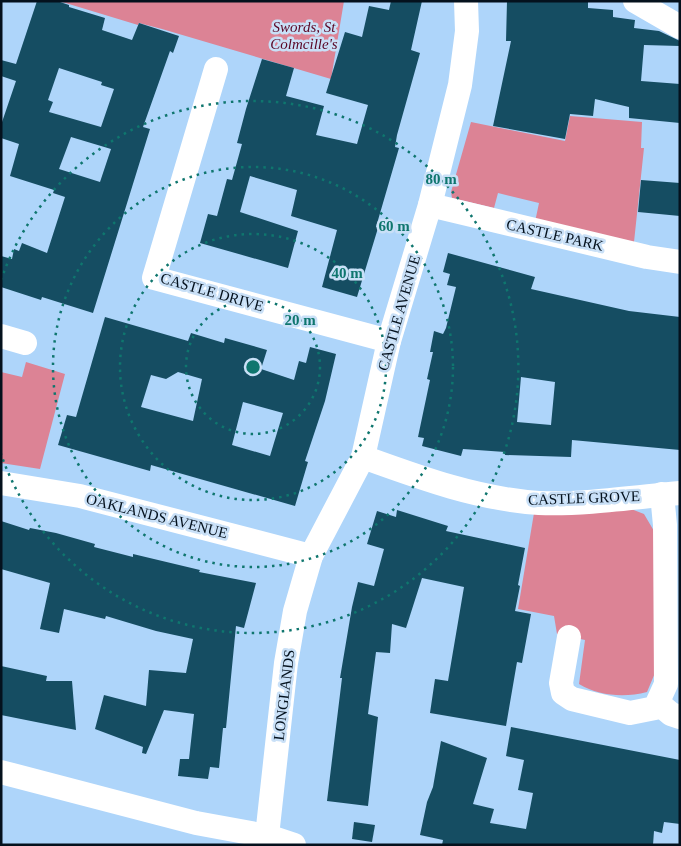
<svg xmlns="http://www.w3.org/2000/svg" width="681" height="846" font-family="Georgia,serif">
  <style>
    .green { fill: #dc8395 }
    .building { fill: #154d62; fill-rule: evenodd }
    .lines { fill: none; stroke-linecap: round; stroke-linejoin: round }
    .minor { stroke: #fff; stroke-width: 24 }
    .ring { fill: none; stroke: #0f766e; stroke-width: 2.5; stroke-dasharray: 2.5 5 }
    .labels { text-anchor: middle; stroke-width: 5; stroke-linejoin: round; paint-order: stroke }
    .park-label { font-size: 15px; font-style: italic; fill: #5a0625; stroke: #c9e0f7 }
    .street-label { font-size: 15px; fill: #04111d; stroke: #c9e0f7 }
    .centre { fill: #0f766e; stroke: #c9e0f7; stroke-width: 2.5 }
    .ring-label { font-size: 15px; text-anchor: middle; font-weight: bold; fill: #0f766e; stroke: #c9e0f7; stroke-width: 5; stroke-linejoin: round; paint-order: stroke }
  </style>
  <rect width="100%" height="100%" fill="#aed5fa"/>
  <!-- green -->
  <g class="green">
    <polygon points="59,1 344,1 331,79 162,29 139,23 138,25"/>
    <polygon points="570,116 642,122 641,148 644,148 634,242 535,222 539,203 498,193 494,208 452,198 451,192 471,122 565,141"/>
    <polygon points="26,362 65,374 40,469 1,463 1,372 22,377"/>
    <path d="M626 507 644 514 654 531 655 673 647 692C624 698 599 696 579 684L585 640 557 634 554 616 518 609 534 513Z"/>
  </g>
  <!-- building -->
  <g class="building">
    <path d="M37 1H57L69 5V7L105 18 102 30 132 40 139 23 179 36 173 53 170 51 143 127 150 129 93 313 42 297 41 300 1 287V256L12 259 14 249 19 251 22 243 47 253 65 197 53 193 54 190 10 176 19 144 1 138V125L16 81 1 76V60L16 64ZM59 68 102 82 101 85 114 89 101 127 49 112 53 102 48 100ZM71 137 111 149 100 182 59 169Z"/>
    <polygon points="391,1 422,1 411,50 420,53 397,135 395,147 399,148 376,227 378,228 357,297 322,287 337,230 291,216 297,190 250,176 240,212 298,231 288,268 200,243 208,214 217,216 227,179 232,180 242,144 237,143 246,109 262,59 294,68 286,96 324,106 316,135 357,144 368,105 326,93 345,32 362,37 369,6 389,10"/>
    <polygon points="507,1 588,1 588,8 613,10 613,17 635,20 634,28 659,31 680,41 680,46 644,45 641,81 680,84 680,123 629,118 629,107 595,99 593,116 570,114 565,139 493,126 511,41 506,41"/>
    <polygon points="641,180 680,183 680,216 638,212"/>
    <path d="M448 253 535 277 531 289 629 311 680 317V450L572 440 571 457 505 455V452L463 449 461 456 422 446 424 438 418 437 430 380 427 379 433 352H430L434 331 443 334 446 328 456 287 447 285 450 274 443 272ZM521 377 555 382 551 425 517 422Z"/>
    <path d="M105 317 188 341 191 333 224 343 225 338 267 350 261 369 294 380 299 361 306 363 310 347 336 354 325 401 305 461 308 462 295 506 151 465 150 471 58 445 67 415 76 417ZM178 372 202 379 193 421 141 407 151 375 166 379ZM243 402 283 413 270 456 232 445Z"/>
    <polygon points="397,510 448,526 446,531 525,548 518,585 520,586 515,611 531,614 522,663 517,662 506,726 430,713 435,679 448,681 464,587 422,578 406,628 392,624 390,653 376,652 368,714 378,717 368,806 327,801 342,678 340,678 352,607 358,582 374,586 384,549 367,544 377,511 396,517"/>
    <polygon points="1,521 29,530 30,528 56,533 95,544 94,547 133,557 133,554 200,570 199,572 256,583 244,628 236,626 226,728 223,728 219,768 210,767 208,779 178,776 180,759 189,759 194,714 164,710 146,754 142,753 143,747 95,729 104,695 146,706 149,670 186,673 193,639 156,631 106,616 105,619 64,609 59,633 40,629 50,583 1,569"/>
    <polygon points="1,666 47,676 46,681 72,681 76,730 1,715"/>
    <polygon points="511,727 680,760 680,824 664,822 662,833 654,831 653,845 442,845 443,840 420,835 427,802 433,787 441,741 487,758 473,804 494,809 490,823 526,829 533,793 518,790 524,760 506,756"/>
    <polygon points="354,822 375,825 372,842 352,839"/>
  </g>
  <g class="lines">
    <!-- minor -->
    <g class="minor">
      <polyline points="635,1 680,27"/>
      <polyline points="216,69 154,278 389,341"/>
      <polyline points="430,205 647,257 680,262"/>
      <polyline points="1,336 25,343"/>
      <path d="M363 457C421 478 478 499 539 503 581 505 637 497 680 493"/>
      <polyline points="1,483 80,496 311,556"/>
      <polyline points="569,637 561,683 563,693 572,699 630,713 655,708 666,684 665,525 662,494"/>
      <polyline points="658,703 671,714 680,717"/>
      <polyline points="1,772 196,823 267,836 294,845"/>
      <polyline points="267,836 286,663 295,611 311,556 363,457 389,341 430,205 460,85 467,31 466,1"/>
    </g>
  </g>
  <!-- distance rings -->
  <g class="ring">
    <circle cx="253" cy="367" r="67"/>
    <circle cx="253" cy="367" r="133"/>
    <circle cx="253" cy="367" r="200"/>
    <path d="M1 280A266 266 0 1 1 1 454"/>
  </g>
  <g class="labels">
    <!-- park labels -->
    <g class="park-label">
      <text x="304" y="32">Swords, St<tspan x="304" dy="17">Colmcille's</tspan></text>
    </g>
    <!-- street labels -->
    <g class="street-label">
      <text transform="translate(555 235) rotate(13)" y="5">CASTLE PARK</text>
      <text transform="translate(212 292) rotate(16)" y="5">CASTLE DRIVE</text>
      <text transform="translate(399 313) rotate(-74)" y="5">CASTLE AVENUE</text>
      <text transform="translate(584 498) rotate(-2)" y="5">CASTLE GROVE</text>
      <text transform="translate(157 516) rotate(14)" y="5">OAKLANDS AVENUE</text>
      <text transform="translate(284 695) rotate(-83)" y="5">LONGLANDS</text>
    </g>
  </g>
  <circle cx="253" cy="367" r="8" class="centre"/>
  <g class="ring-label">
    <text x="441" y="184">80 m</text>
    <text x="394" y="231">60 m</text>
    <text x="347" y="278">40 m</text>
    <text x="300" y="325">20 m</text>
  </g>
  <!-- border -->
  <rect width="681" height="846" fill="none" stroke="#04111d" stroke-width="5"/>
</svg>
